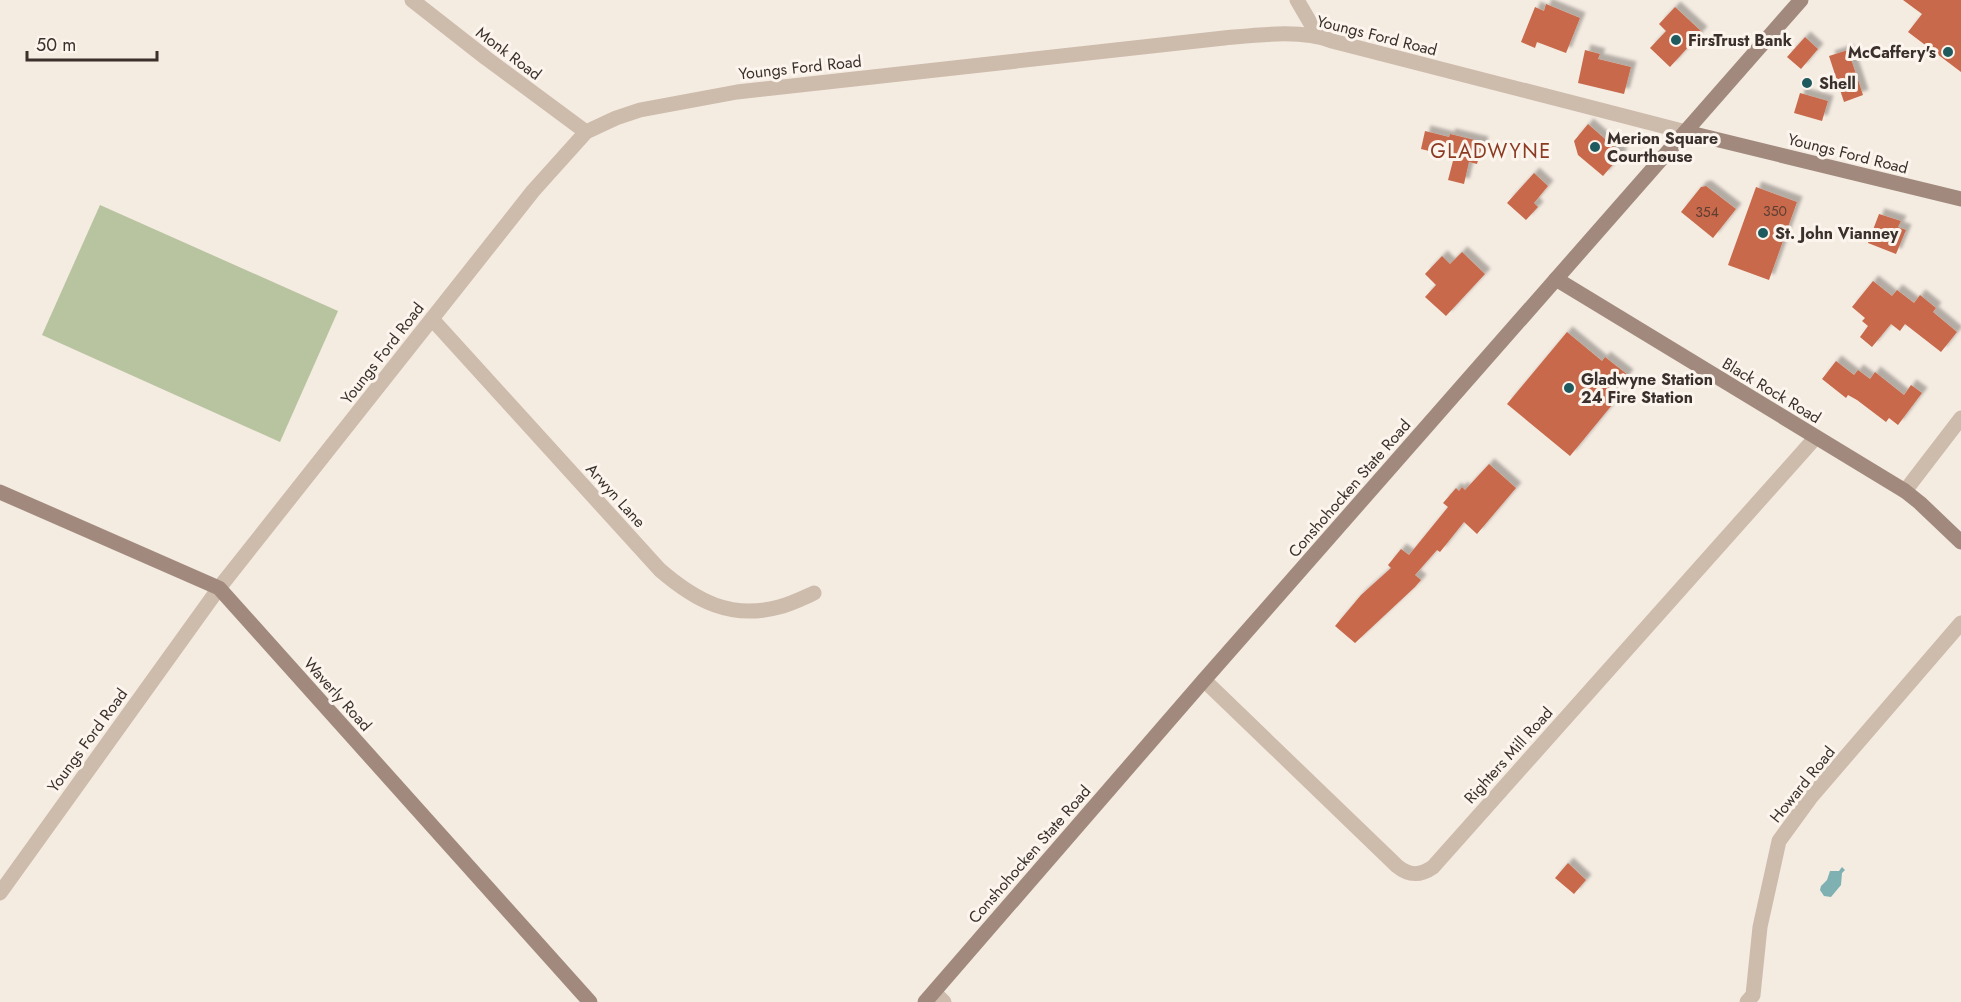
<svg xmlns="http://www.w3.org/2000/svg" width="1961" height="1002" font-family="Jost,sans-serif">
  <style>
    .green { fill: #b8c4a0 }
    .water { fill: #7fb0b2 }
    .building { fill: #c8694b; filter: url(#shadow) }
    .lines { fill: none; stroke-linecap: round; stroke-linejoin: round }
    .street { stroke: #cdbbac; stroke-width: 15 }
    .secondary { stroke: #a18a7d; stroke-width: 15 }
    .poi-dot { fill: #1f5a5e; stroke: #fbf5ee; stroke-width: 2 }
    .labels { text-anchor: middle; stroke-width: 6; stroke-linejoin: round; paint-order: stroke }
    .number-label { font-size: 14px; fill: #5e3e33 }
    .street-label { font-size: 16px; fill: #3b302b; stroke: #fbf5ee }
    .poi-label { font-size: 16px; font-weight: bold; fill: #3b302b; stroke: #fbf5ee; text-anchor: start }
    .quarter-label { font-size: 20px; letter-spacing: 1.5px; fill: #8c3b22; stroke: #fbf5ee }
  </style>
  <defs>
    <filter id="shadow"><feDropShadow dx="5.5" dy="-5.5" stdDeviation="1.5" flood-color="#0004"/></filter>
  </defs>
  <rect width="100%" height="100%" fill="#f4ebe1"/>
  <!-- green -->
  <polygon class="green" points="100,205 338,311 280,442 42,335"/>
  <!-- water -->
  <polygon class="water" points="1842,867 1845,870 1842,873 1841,885 1831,897 1824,896 1820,890 1821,886 1827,880 1830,871 1839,871"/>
  <!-- building -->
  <g class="building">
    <polygon points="1903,0 1961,0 1961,72 1908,32 1922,14"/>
    <polygon points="1546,4 1580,18 1566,53 1537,42 1535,48 1521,42 1535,7 1544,11"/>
    <polygon points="1675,7 1702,32 1670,67 1650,48 1666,31 1659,24"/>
    <polygon points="1805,37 1818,49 1801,69 1787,57"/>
    <polygon points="1585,50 1600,54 1598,59 1631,67 1624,94 1578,83"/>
    <polygon points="1848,50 1863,95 1844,102 1829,56"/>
    <polygon points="1800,93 1828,101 1822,121 1794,113"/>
    <polygon points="1588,124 1622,154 1603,176 1578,155 1574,141"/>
    <polygon points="1425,131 1449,137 1450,134 1483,142 1477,164 1469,162 1464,184 1448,180 1454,157 1421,149"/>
    <polygon points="1534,173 1548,186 1534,203 1538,207 1526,220 1507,203"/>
    <polygon points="1706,186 1736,209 1713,238 1681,212 1701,187"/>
    <polygon points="1756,187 1797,202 1769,280 1728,265"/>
    <polygon points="1879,214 1901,221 1898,227 1906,230 1896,254 1868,243"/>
    <polygon points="1462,252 1485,274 1446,316 1425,297 1436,285 1425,274 1442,256 1450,264"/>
    <polygon points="1873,281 1892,296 1897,290 1914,303 1920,295 1936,308 1933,312 1957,332 1941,352 1905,324 1900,331 1891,324 1872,347 1860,337 1868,326 1862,321 1865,318 1852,307"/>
    <polygon points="1567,332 1602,361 1605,357 1628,375 1607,401 1612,405 1570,456 1507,404"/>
    <polygon points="1836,361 1854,375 1858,370 1870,379 1875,372 1904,395 1911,385 1922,393 1898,425 1889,418 1886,422 1857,400 1848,395 1846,398 1822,379"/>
    <polygon points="1489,464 1516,488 1477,534 1464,522 1440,552 1437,550 1415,575 1421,580 1415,587 1355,643 1335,626 1361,595 1391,568 1388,565 1401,549 1409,555 1448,507 1443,503 1456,488 1459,491 1462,487 1465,490"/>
    <polygon points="1568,863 1586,880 1574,894 1555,878"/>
  </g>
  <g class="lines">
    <!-- street -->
    <g class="street">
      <polyline points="412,0 486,58 586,132"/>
      <polyline points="1297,0 1318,36"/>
      <path d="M432 319 660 570C696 601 731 620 779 607 791 604 803 598 814 593"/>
      <polyline points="1905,491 1961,418"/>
      <path d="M1204 680 1397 866C1409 876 1420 876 1433 867L1816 437"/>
      <path d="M0 893 219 588 533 191 586 132 616 118 640 110 737 92 1224 38C1257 35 1302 29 1332 41L1686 132"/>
      <polyline points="934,992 944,1002"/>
      <polyline points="1747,1002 1753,995 1760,927 1779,841 1811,797 1961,623"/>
    </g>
    <!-- secondary -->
    <g class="secondary">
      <polyline points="1686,132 1961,199"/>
      <polyline points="1556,279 1905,491 1920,503 1961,542"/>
      <polyline points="0,492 219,588 590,1002"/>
      <polyline points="925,1002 1204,680 1801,0"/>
    </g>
  </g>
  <!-- markers -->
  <g class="poi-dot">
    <circle cx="1676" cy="40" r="6"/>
    <circle cx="1948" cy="52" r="6"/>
    <circle cx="1807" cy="83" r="6"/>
    <circle cx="1595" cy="147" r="6"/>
    <circle cx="1763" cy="233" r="6"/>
    <circle cx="1569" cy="388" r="6"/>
  </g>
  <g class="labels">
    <!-- number labels -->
    <g class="number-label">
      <text x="1775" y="216">350</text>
      <text x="1707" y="217">354</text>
    </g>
    <!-- street labels -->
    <g class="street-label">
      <text transform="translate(1377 35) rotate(14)" y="6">Youngs Ford Road</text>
      <text transform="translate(509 53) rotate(37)" y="6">Monk Road</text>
      <text transform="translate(800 67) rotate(-6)" y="6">Youngs Ford Road</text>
      <text transform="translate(1848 153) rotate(14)" y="6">Youngs Ford Road</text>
      <text transform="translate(382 353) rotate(-52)" y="6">Youngs Ford Road</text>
      <text transform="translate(1772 390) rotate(31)" y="6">Black Rock Road</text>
      <text transform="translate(1349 488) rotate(-49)" y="6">Conshohocken State Road</text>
      <text transform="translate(616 495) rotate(48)" y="6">Arwyn Lane</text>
      <text transform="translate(338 694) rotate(48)" y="6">Waverly Road</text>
      <text transform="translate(87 740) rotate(-54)" y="6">Youngs Ford Road</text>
      <text transform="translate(1508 755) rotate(-48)" y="6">Righters Mill Road</text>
      <text transform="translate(1802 784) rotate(-51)" y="6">Howard Road</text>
      <text transform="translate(1029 854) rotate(-49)" y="6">Conshohocken State Road</text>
    </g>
    <!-- poi labels -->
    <g class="poi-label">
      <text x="1688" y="46">FirsTrust Bank</text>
      <text x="1936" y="58" text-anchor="end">McCaffery's</text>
      <text x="1819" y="89">Shell</text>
      <text x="1607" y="144">Merion Square<tspan x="1607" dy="18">Courthouse</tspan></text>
      <text x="1775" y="239">St. John Vianney</text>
      <text x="1581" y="385">Gladwyne Station<tspan x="1581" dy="18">24 Fire Station</tspan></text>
    </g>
    <!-- quarter labels -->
    <g class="quarter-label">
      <text x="1491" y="158">GLADWYNE</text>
    </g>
  </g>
  <!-- scale -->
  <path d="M27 51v9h130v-9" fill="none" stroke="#3b302b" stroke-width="3"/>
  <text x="36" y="51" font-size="18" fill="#3b302b" stroke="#fbf5ee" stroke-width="4.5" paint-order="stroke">50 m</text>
</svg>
